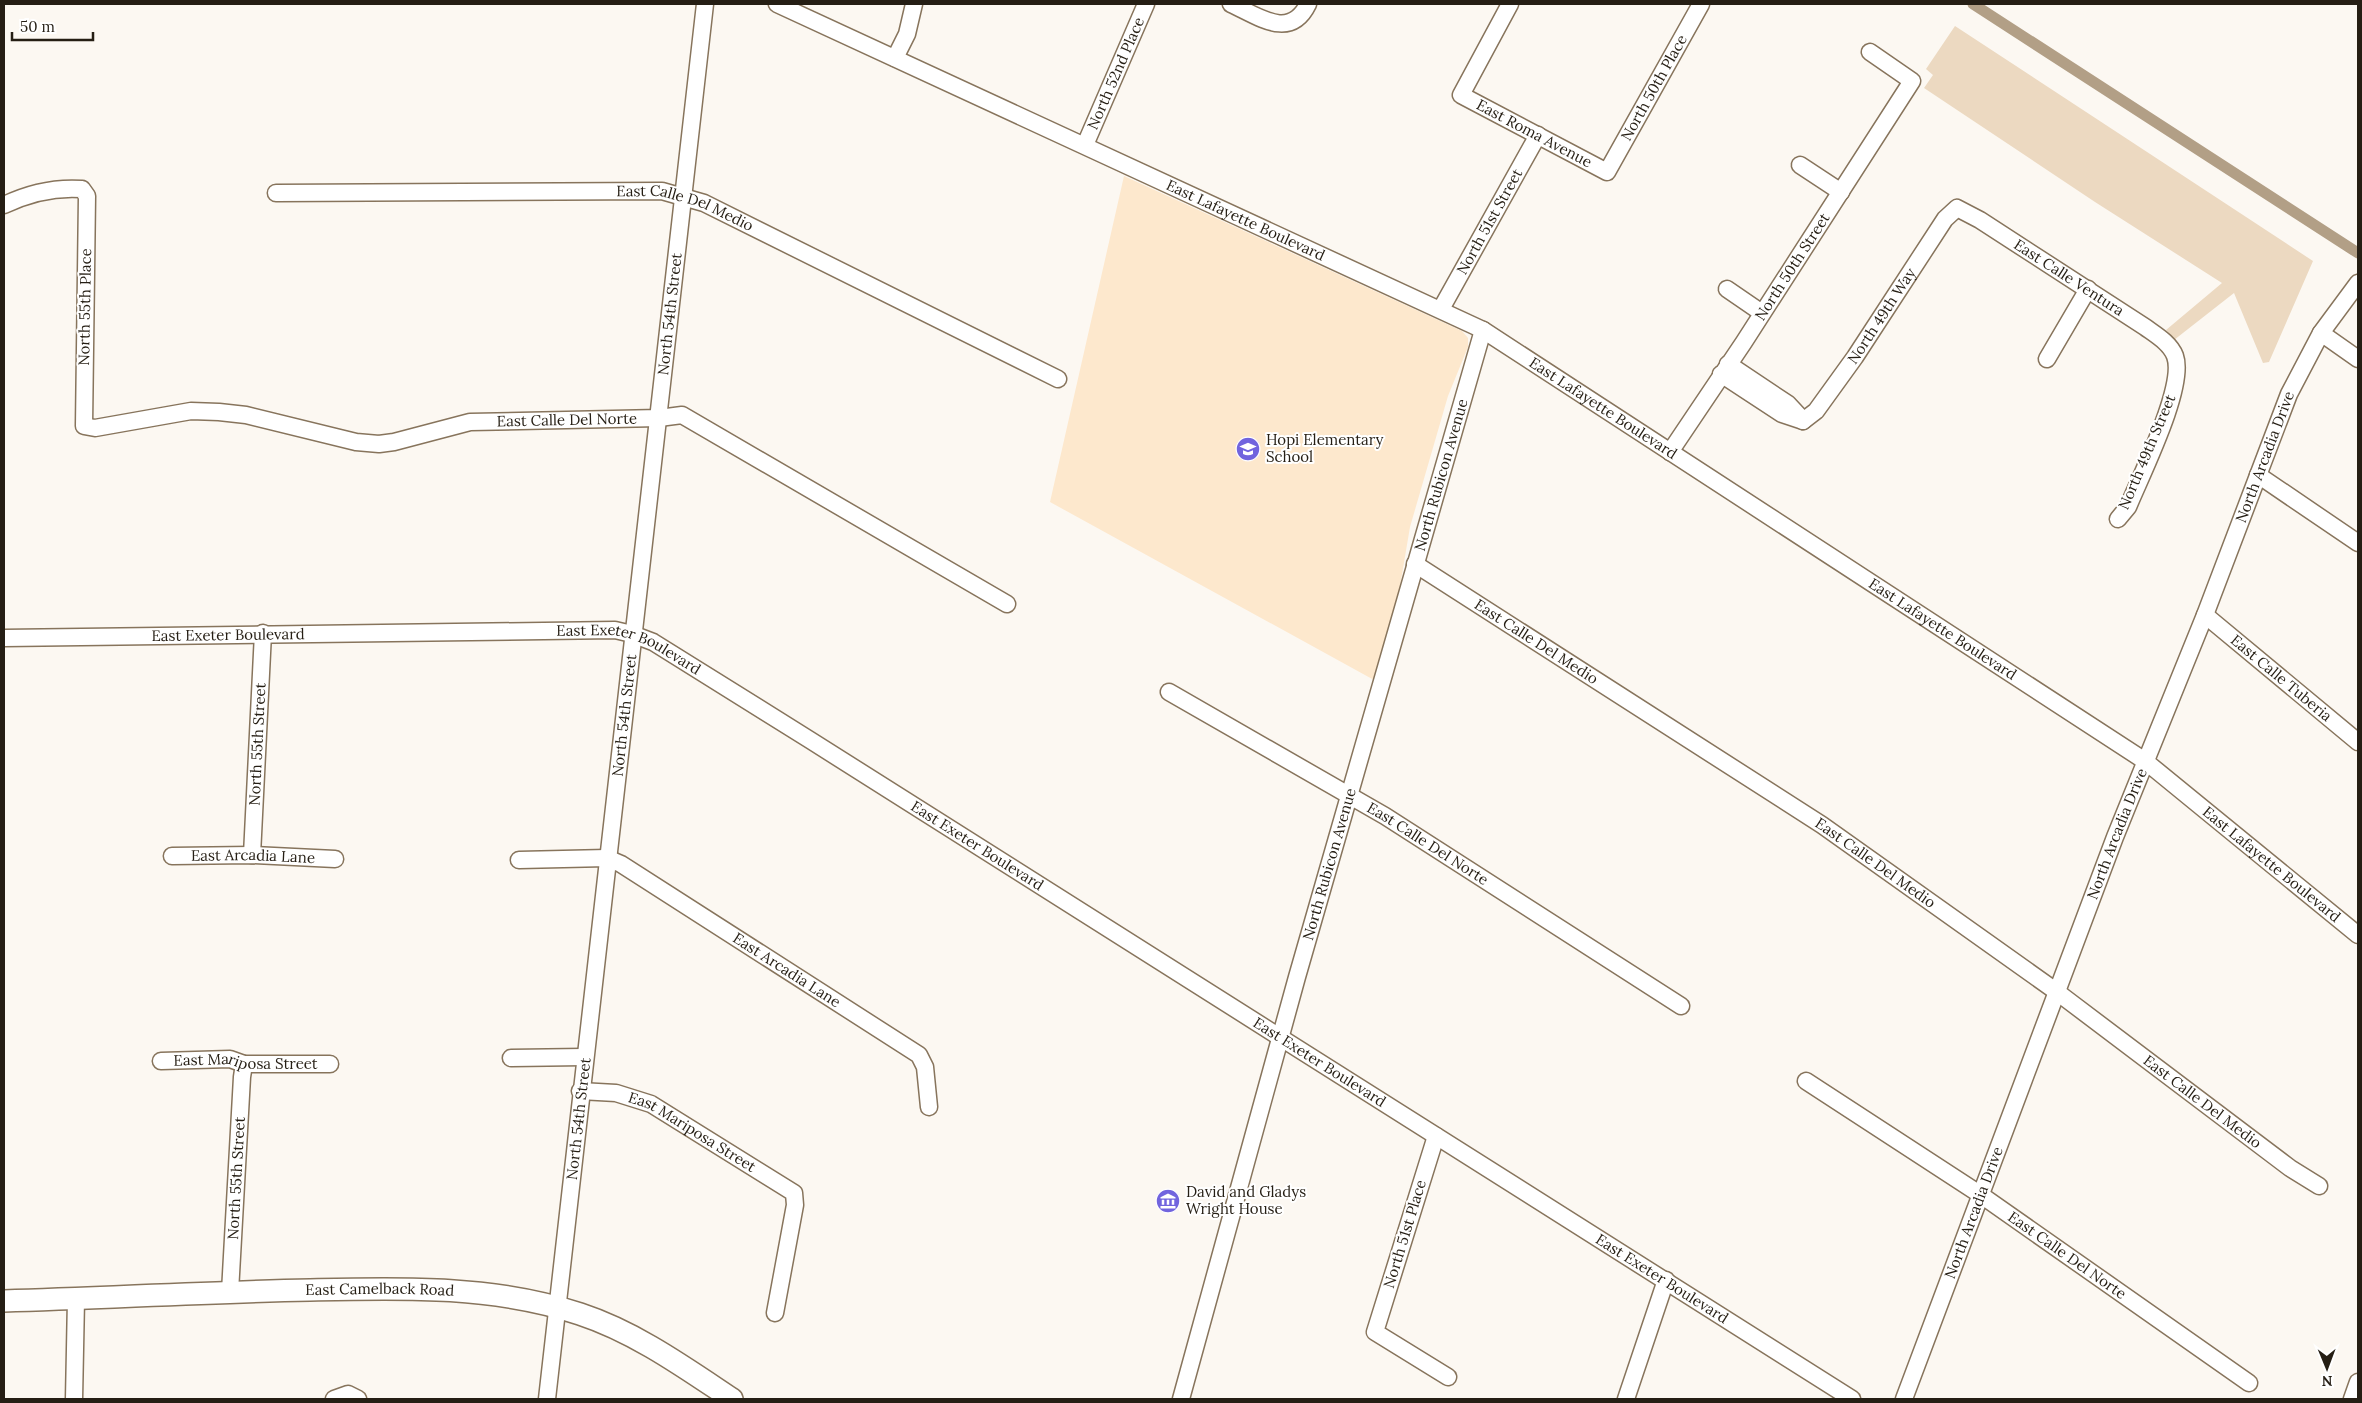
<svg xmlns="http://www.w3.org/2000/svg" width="2362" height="1403" font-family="Lora,serif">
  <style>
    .built { fill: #fde8cd }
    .green { fill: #ecd9c1 }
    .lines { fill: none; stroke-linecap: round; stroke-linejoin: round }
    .canal { stroke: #b29f86; stroke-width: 11 }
    .minor-casing { stroke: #87745c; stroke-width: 19 }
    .major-casing { stroke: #87745c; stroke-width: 24 }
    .minor { stroke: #fff; stroke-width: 16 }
    .major { stroke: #fff; stroke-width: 21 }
    .labels { text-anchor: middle; stroke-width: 4; stroke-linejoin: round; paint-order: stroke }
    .street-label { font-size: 15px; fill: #251e14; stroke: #fff }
    .poi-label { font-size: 15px; fill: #251e14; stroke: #fff; text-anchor: start }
  </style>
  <rect width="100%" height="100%" fill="#fcf8f2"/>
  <!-- built -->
  <polygon class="built" points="1124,176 1462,331 1468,338 1468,347 1448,396 1410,527 1399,592 1374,680 1050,502"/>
  <!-- green -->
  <polygon class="green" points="1955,26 2313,261 2269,362 2263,363 2234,293 2174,340 2166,330 2222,283 2095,202 1924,88 1933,75 1926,69"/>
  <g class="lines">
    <!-- canal -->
    <polyline class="canal" points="1973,4 2358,253"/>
    <!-- minor casing -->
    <g class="minor-casing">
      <g id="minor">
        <path id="s1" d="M777 4 1483 330 2145 761 2358 935"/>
        <path d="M1231 4C1258 16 1290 41 1308 4"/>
        <path id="s2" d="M1510 4 1461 95 1607 172 1701 4"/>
        <polyline points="895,58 907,34 914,4"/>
        <path id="s3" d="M1085 145 1146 4"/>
        <polyline points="1800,165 1841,192"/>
        <path id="s4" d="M276 193 662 191 704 203 1058 379"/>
        <path id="s5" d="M4 205C29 193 54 187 82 189L87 196 84 426 95 428 191 411 219 412 246 415 356 442 379 444 394 442 470 422 659 418 682 415 1007 604"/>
        <polyline points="1727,289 1762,313"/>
        <path id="s6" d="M1441 309 1538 135"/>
        <polyline points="2321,333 2358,359"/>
        <polyline points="2047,359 2088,289"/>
        <polyline points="1728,364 1788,404 1802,419"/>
        <polyline points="1721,374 1782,414 1803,421"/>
        <path id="s7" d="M1803 421 1816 411 1855 357 1945 219 1957 208 1980 220 2145 327C2156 335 2170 343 2175 356 2186 386 2141 475 2128 507L2118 519"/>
        <path id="s8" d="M1670 452 1744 342 1912 81 1870 52"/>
        <polyline points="2258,475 2358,543"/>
        <path id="s9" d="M1415 564 1822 825 2057 992 2290 1168 2319 1186"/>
        <path id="s10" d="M2205 615 2358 742"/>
        <path id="s11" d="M4 638 615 630 632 634 653 642 810 740 1852 1399"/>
        <path id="s12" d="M1169 692 1385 816 1681 1006"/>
        <path id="s13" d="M252 855 263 633"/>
        <path id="s14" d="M172 856 252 855 335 859"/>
        <path id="s15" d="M519 860 607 858 621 864 919 1055 925 1067 929 1107"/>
        <polyline points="511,1058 584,1057"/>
        <path id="s16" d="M161 1061 230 1059 244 1064H330"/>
        <path id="s17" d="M1806 1081 1981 1195 2249 1383"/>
        <path id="s18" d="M580 1091 616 1093 651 1104 794 1193 795 1205 775 1313"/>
        <polyline points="1436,1136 1375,1332 1448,1377"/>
        <path id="s19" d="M230 1292 242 1077 244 1064"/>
        <polyline points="74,1399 76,1299"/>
        <polyline points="334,1399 348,1394 358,1399"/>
        <path id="s20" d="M547 1399 705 4"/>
        <path id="s21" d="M1181 1399 1297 977 1483 330"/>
        <polyline points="1626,1399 1666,1280"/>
        <path id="s22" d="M1904 1399 2115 837 2205 615 2289 394 2321 333 2358 283"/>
        <polyline points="2352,1399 2358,1382"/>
      </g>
    </g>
    <!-- major casing -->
    <g class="major-casing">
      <g id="major">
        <path id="s23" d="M4 1301C106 1298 208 1292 310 1290 401 1288 493 1285 580 1314 635 1332 684 1367 732 1399"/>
      </g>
    </g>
    <!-- minor -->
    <use href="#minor" class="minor"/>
    <!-- major -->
    <use href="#major" class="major"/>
  </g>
  <!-- icons -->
  <defs>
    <g id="school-disc" transform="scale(1.25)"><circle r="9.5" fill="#7164de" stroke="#fff"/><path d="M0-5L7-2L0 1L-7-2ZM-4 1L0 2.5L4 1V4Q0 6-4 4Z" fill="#fff"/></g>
    <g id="museum-disc" transform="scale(1.25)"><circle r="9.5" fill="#7164de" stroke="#fff"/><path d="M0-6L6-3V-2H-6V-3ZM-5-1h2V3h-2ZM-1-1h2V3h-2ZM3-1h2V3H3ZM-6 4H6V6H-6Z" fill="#fff"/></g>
  </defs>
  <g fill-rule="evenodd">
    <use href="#school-disc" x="1248" y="449"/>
    <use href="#museum-disc" x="1168" y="1201"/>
  </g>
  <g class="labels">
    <!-- street labels -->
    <g class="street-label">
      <text dy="5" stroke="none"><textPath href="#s3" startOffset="78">North 52nd Place</textPath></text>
      <text dy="5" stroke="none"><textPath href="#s2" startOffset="365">North 50th Place</textPath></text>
      <text dy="5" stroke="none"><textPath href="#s2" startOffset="186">East Roma Avenue</textPath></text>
      <text dy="5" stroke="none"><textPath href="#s4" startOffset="412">East Calle Del Medio</textPath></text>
      <text dy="5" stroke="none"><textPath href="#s1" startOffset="516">East Lafayette Boulevard</textPath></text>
      <text dy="5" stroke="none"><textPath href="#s6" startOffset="100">North 51st Street</textPath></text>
      <text dy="5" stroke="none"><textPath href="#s8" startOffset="222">North 50th Street</textPath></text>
      <text dy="5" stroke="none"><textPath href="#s7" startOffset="396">East Calle Ventura</textPath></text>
      <text transform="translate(85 307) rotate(-89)" y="5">North 55th Place</text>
      <text dy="5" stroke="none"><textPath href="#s20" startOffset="1092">North 54th Street</textPath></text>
      <text dy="5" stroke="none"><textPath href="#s7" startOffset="132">North 49th Way</textPath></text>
      <text dy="5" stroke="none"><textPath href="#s1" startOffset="921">East Lafayette Boulevard</textPath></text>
      <text dy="5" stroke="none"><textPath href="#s5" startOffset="810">East Calle Del Norte</textPath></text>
      <text transform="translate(2147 452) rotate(-67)" y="5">North 49th Street</text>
      <text dy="5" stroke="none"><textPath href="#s22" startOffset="1009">North Arcadia Drive</textPath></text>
      <text dy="5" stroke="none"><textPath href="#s21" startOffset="960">North Rubicon Avenue</textPath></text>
      <text dy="5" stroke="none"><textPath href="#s1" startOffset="1326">East Lafayette Boulevard</textPath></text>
      <text dy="5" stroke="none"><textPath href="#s11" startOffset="224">East Exeter Boulevard</textPath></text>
      <text dy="5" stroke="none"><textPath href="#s9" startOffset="144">East Calle Del Medio</textPath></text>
      <text dy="5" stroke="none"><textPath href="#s11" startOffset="629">East Exeter Boulevard</textPath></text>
      <text dy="5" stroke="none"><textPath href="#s10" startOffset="99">East Calle Tuberia</textPath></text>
      <text dy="5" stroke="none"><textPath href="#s20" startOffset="688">North 54th Street</textPath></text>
      <text dy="5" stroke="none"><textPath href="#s13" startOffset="111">North 55th Street</textPath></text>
      <text dy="5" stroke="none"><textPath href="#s22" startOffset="604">North Arcadia Drive</textPath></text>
      <text dy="5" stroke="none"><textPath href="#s12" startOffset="300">East Calle Del Norte</textPath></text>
      <text dy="5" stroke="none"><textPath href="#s11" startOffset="1034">East Exeter Boulevard</textPath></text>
      <text dy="5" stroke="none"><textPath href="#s14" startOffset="81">East Arcadia Lane</textPath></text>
      <text dy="5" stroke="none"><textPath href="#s9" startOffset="549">East Calle Del Medio</textPath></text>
      <text dy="5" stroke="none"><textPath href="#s21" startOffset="555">North Rubicon Avenue</textPath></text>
      <text dy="5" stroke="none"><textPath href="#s1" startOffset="1731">East Lafayette Boulevard</textPath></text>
      <text dy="5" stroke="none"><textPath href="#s15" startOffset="300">East Arcadia Lane</textPath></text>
      <text dy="5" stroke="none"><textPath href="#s16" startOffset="85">East Mariposa Street</textPath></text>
      <text dy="5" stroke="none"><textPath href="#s11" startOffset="1439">East Exeter Boulevard</textPath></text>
      <text dy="5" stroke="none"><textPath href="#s9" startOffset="954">East Calle Del Medio</textPath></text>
      <text dy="5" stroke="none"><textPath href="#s20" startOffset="282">North 54th Street</textPath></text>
      <text dy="5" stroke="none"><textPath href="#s18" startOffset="122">East Mariposa Street</textPath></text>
      <text dy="5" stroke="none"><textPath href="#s19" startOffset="114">North 55th Street</textPath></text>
      <text dy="5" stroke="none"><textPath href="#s22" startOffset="199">North Arcadia Drive</textPath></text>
      <text transform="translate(1405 1234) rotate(-73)" y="5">North 51st Place</text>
      <text dy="5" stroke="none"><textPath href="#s17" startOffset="314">East Calle Del Norte</textPath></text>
      <text dy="5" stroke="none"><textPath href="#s11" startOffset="1844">East Exeter Boulevard</textPath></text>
      <text dy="5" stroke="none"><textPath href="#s23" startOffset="376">East Camelback Road</textPath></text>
    </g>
    <!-- poi labels -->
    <g class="poi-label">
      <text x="1266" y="445">Hopi Elementary<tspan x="1266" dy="17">School</tspan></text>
      <text x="1186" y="1197">David and Gladys<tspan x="1186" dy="17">Wright House</tspan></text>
    </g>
  </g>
  <!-- border -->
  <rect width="2362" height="1403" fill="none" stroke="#251e14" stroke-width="10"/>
  <!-- north arrow -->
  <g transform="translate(2327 1368) rotate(179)" stroke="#ffffff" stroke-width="4" paint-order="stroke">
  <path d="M0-4L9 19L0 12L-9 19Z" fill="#251e14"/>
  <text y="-8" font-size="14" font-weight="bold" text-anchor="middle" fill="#251e14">N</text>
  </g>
  <!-- scale -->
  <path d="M12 32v8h81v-8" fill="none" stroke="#251e14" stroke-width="2.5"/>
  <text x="20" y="32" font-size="15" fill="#251e14" stroke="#ffffff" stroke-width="4" paint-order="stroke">50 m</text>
</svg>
